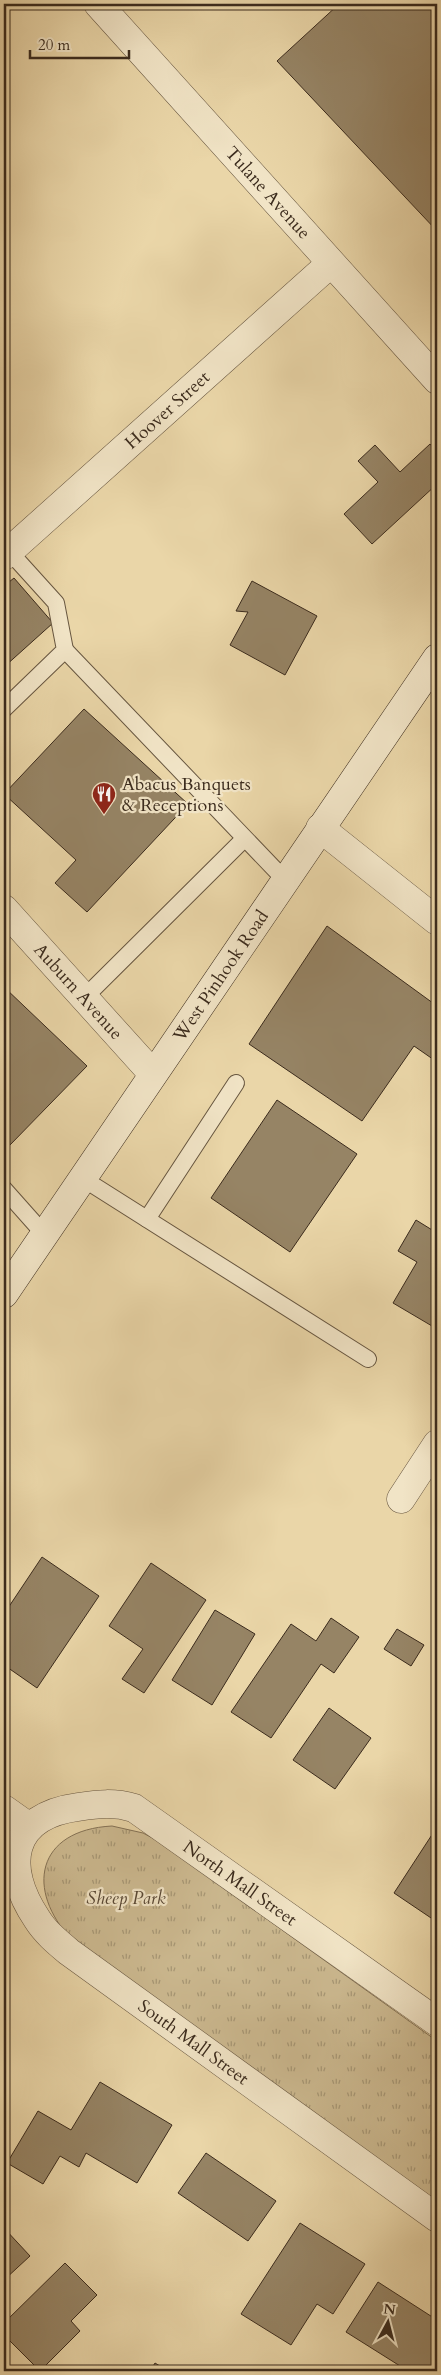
<svg xmlns="http://www.w3.org/2000/svg" width="441" height="2375" font-family="Cardo,serif">
  <style>
    .park { fill: url(#park-tufts); stroke: #847256 }
    .building { fill: #968465; stroke: #3b2b1d }
    .lines { fill: none; stroke-linecap: round; stroke-linejoin: round }
    .service-casing { stroke: #675640; stroke-width: 18 }
    .minor-casing { stroke: #675640; stroke-width: 29 }
    .secondary-casing { stroke: #3b2b1d; stroke-width: 29 }
    .service { stroke: #f1e4c6; stroke-width: 16 }
    .minor { stroke: #f1e4c6; stroke-width: 28 }
    .secondary { stroke: #f1e4c6; stroke-width: 28 }
    .labels { text-anchor: middle; stroke-width: 4.5; stroke-linejoin: round; paint-order: stroke }
    .street-label { font-size: 18px; fill: #3b2b1d; stroke: #f1e4c6 }
    .poi-label { font-size: 18px; fill: #3b2b1d; stroke: #f1e4c6; text-anchor: start }
    .park-label { font-size: 18px; font-style: italic; fill: #584734; stroke: #f1e4c6 }
  </style>
  <defs>
    <pattern id="park-tufts" width="24" height="20" patternUnits="userSpaceOnUse" patternTransform="scale(1.25)"><rect width="24" height="20" fill="#ccb990"/><path d="M3 7l-1-3M5 7V3M7 7l1-3M15 17l-1-3M17 17v-4M19 17l1-3" fill="none" stroke="#a79775"/></pattern>
  </defs>
  <rect width="100%" height="100%" fill="#ead6a8"/>
  <filter id="stains"><feTurbulence type="fractalNoise" baseFrequency=".004" numOctaves="4"/><feColorMatrix values="0 0 0 0 .2 0 0 0 0 .09 0 0 0 0 .02 0 0 0 .5 -.17"/></filter>
  <radialGradient id="worn" r=".72"><stop offset=".6" stop-color="#630" stop-opacity="0"/><stop offset="1" stop-color="#630" stop-opacity=".3"/></radialGradient>
  <!-- park -->
  <path class="park" d="M112 1826 143 1833 158 1841 437 2041V2201L72 1940C25 1890 36 1830 112 1826Z"/>
  <!-- building -->
  <g class="building">
    <polygon points="339,4 437,4 437,231 277,61"/>
    <polygon points="430,444 437,452 437,484 372,544 344,514 378,482 358,461 375,445 400,472"/>
    <polygon points="14,578 53,623 4,667 4,586"/>
    <polygon points="252,581 317,616 285,675 230,645 248,612 236,611"/>
    <polygon points="84,709 188,804 87,912 55,883 76,860 4,794"/>
    <polygon points="327,926 437,1006 437,1062 414,1046 362,1121 249,1044"/>
    <polygon points="4,987 87,1066 10,1145 4,1139"/>
    <polygon points="277,1100 357,1154 290,1252 211,1198"/>
    <polygon points="416,1220 437,1233 437,1318 432,1326 393,1303 417,1262 398,1251"/>
    <polygon points="42,1557 99,1596 37,1688 4,1665 4,1614"/>
    <polygon points="151,1563 206,1600 144,1693 122,1679 143,1649 109,1626"/>
    <polygon points="215,1610 255,1634 212,1705 172,1680"/>
    <polygon points="331,1618 359,1637 334,1673 321,1664 271,1738 231,1712 291,1624 316,1641"/>
    <polygon points="397,1629 424,1645 411,1666 384,1649"/>
    <polygon points="329,1708 371,1738 335,1789 293,1760"/>
    <polygon points="437,1827 437,1922 394,1893"/>
    <polygon points="100,2082 172,2125 137,2183 86,2153 79,2167 60,2156 43,2184 7,2163 38,2111 71,2130"/>
    <polygon points="206,2153 276,2201 248,2241 178,2193"/>
    <polygon points="300,2223 365,2264 333,2314 317,2304 291,2345 241,2314"/>
    <polygon points="4,2228 30,2256 4,2280"/>
    <polygon points="65,2263 97,2295 71,2321 80,2331 40,2371 4,2335 4,2323"/>
    <polygon points="378,2282 437,2320 437,2371 408,2371 346,2332"/>
    <polygon points="155,2363 168,2371 150,2371"/>
  </g>
  <g class="lines">
    <!-- service casing -->
    <g class="service-casing">
      <g id="service">
        <polyline points="65,650 285,880"/>
        <polyline points="4,709 65,650 56,603 9,551"/>
        <polyline points="84,998 244,839"/>
        <polyline points="82,1178 368,1359"/>
        <polyline points="4,1189 44,1234"/>
        <polyline points="147,1219 236,1083"/>
      </g>
    </g>
    <!-- minor casing -->
    <g class="minor-casing">
      <g id="minor">
        <path id="s1" d="M98 4 437 380"/>
        <path id="s2" d="M4 556 330 264"/>
        <polyline points="320,828 437,921"/>
        <path id="s3" d="M4 909 153 1074"/>
        <polyline points="401,1499 437,1444"/>
        <polyline points="4,1809 28,1826"/>
        <path id="s4" d="M437 2022 134 1808C114 1802 98 1804 78 1807 9 1816 2 1867 37 1919 45 1932 57 1942 69 1952L437 2218"/>
      </g>
    </g>
    <!-- secondary casing -->
    <g class="secondary-casing">
      <g id="secondary">
        <path id="s5" d="M4 1294 437 658"/>
      </g>
    </g>
    <!-- service -->
    <use href="#service" class="service"/>
    <!-- minor -->
    <use href="#minor" class="minor"/>
    <!-- secondary -->
    <use href="#secondary" class="secondary"/>
  </g>
  <!-- icons -->
  <defs>
    <g id="restaurant-pin" transform="scale(1.25)"><path d="M0 17L-7.5 6A9.5 9.5 0 1 1 7.5 6Z" fill="#8f2418" stroke="#f1e4c6"/><path d="M-5-6h1v4h1v-4h1v4h1v-4h1v5L-1.5 .5V6h-2V.5L-5-1ZM5-6V6H3V1.5H1.5Q1.5-4 5-6Z" fill="#fff"/></g>
  </defs>
  <g fill-rule="evenodd">
    <use href="#restaurant-pin" x="104" y="794"/>
  </g>
  <g class="labels">
    <!-- street labels -->
    <g class="street-label">
      <text dy="6" stroke="none"><textPath href="#s1" startOffset="254">Tulane Avenue</textPath></text>
      <text dy="6" stroke="none"><textPath href="#s2" startOffset="219">Hoover Street</textPath></text>
      <text dy="6" stroke="none"><textPath href="#s5" startOffset="385">West Pinhook Road</textPath></text>
      <text dy="6" stroke="none"><textPath href="#s3" startOffset="111">Auburn Avenue</textPath></text>
      <text transform="translate(240 1883) rotate(35)" y="6">North Mall Street</text>
      <text dy="6" stroke="none"><textPath href="#s4" startOffset="780">South Mall Street</textPath></text>
    </g>
    <!-- poi labels -->
    <g class="poi-label">
      <text x="122" y="790">Abacus Banquets<tspan x="122" dy="21">&amp; Receptions</tspan></text>
    </g>
    <!-- park labels -->
    <g class="park-label">
      <text x="126" y="1904">Sheep Park</text>
    </g>
  </g>
  <!-- margin -->
  <rect width="441" height="2375" fill="none" stroke="#ead6a8" stroke-width="20"/>
  <rect x="5" y="5" width="431" height="2365" fill="none" stroke="#3b2b1d" stroke-width="2.5"/>
  <rect x="10" y="10" width="421" height="2355" fill="none" stroke="#3b2b1d"/>
  <!-- north arrow -->
  <g transform="translate(388 2322) rotate(7)" stroke="#f1e4c6" stroke-width="4" paint-order="stroke">
  <path d="M0-4L9 19L0 12L-9 19Z" fill="#3b2b1d"/>
  <text y="-8" font-size="14" font-weight="bold" text-anchor="middle" fill="#3b2b1d">N</text>
  </g>
  <!-- scale -->
  <path d="M30 50v8h99v-8" fill="none" stroke="#3b2b1d" stroke-width="2.5"/>
  <text x="38" y="50" font-size="15" fill="#3b2b1d" stroke="#f1e4c6" stroke-width="4" paint-order="stroke">20 m</text>
  <rect width="100%" height="100%" filter="url(#stains)"/>
  <rect width="100%" height="100%" fill="url(#worn)"/>
</svg>
